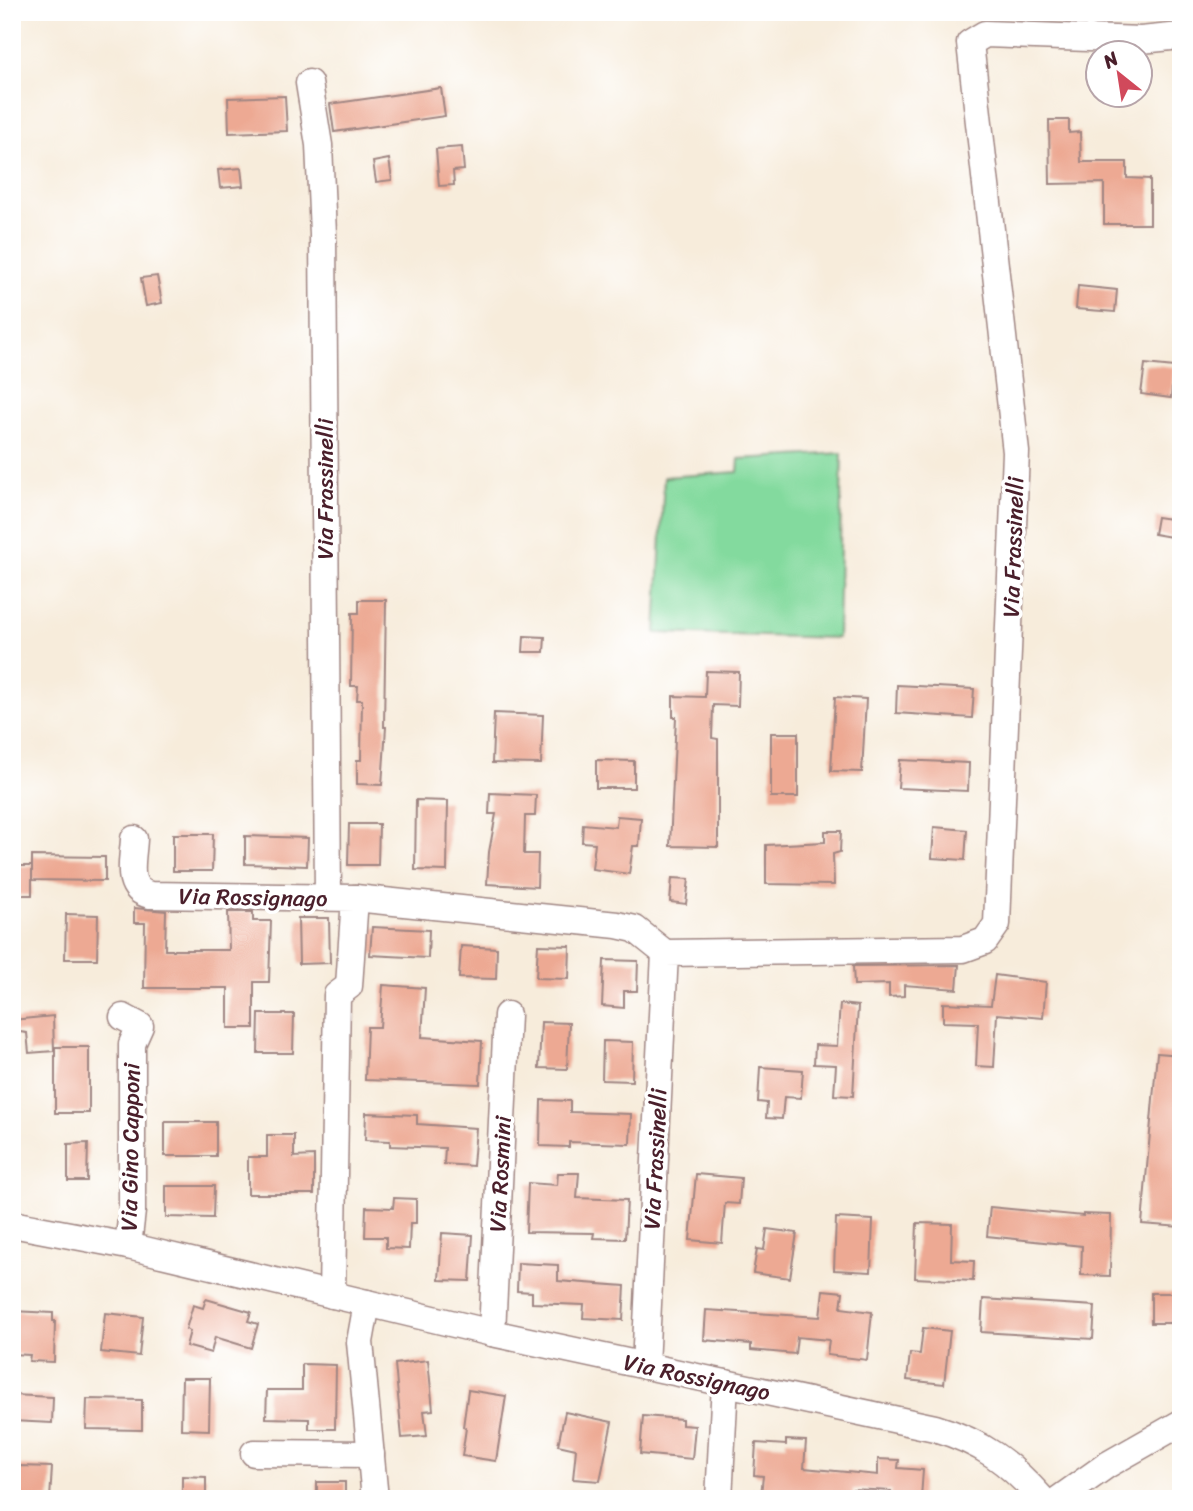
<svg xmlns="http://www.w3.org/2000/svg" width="1193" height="1511" font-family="Sriracha,sans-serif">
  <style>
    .grass { fill: #83da9e; stroke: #667c64; stroke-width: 2 }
    .building { fill: #eda993 }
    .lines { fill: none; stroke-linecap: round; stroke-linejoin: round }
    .minor-casing { stroke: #a08683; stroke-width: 29 }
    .minor { stroke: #fff; stroke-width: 26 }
    .labels { text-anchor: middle; stroke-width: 7; stroke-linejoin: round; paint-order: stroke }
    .street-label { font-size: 23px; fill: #4a1f2b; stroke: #fff }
  </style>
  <rect width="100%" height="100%" fill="#fff"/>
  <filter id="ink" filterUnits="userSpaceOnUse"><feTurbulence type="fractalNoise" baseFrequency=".0143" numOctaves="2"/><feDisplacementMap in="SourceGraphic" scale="14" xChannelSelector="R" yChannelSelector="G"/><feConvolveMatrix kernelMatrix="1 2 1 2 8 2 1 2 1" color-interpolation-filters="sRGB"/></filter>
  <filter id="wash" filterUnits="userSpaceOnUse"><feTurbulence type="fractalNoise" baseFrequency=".00686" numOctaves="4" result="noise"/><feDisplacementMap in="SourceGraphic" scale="28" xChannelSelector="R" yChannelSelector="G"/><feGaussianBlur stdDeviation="1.57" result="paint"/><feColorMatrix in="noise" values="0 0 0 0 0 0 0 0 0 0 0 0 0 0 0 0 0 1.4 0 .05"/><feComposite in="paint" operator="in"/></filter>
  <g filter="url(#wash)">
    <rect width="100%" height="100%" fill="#f7ecdb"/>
    <!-- grass -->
    <polygon class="grass" points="842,453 838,638 656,633 664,477 738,472 739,459"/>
    <g id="blocks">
      <!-- building -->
      <g class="building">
        <polygon points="441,88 445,116 334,132 330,104"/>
        <polygon points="285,96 287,131 229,133 228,98"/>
        <polygon points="1049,120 1069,120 1069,133 1080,132 1081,162 1127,162 1127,178 1150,179 1150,224 1104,224 1104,183 1050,184"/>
        <polygon points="462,147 464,170 453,171 454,185 439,186 436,149"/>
        <polygon points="389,159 392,180 376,182 373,162"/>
        <polygon points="241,168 243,186 220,188 218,170"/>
        <polygon points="157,276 162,303 146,306 141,278"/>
        <polygon points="1078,286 1117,290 1115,312 1076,309"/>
        <polygon points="1145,364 1174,367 1171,398 1141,394"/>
        <polygon points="1157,517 1178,520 1177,538 1154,534"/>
        <polygon points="359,600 386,600 384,727 386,727 382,785 357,784 357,760 361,760 362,700 357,700 358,686 351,686 352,613 359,613"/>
        <polygon points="524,636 545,637 544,652 523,652"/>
        <polygon points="706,671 739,672 738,706 713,705 712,738 718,739 718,847 670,846 676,717 673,717 673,696 705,697"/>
        <polygon points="897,685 974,689 972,718 896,713"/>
        <polygon points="835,697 866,699 862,772 831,771"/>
        <polygon points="494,713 543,715 541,764 492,763"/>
        <rect x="771" y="733" width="27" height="64"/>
        <polygon points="596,760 634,761 634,788 596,788"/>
        <polygon points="900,760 969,763 968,791 898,788"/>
        <polygon points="490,793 536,795 535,816 525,816 524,854 538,854 537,887 487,884 489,852 496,814 489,814"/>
        <polygon points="416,800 448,801 447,871 415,870"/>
        <polygon points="617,816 641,818 639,846 633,846 629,874 592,869 595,843 582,842 583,824 616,827"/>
        <polygon points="349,824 379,824 378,865 348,865"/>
        <polygon points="934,827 967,830 965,860 932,858"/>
        <polygon points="825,831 841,831 840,852 833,854 834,885 766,884 766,845 825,842"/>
        <polygon points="173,834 213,834 212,871 173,871"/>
        <polygon points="245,836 308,838 307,866 245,864"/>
        <polygon points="32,856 105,857 105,881 32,880"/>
        <polygon points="15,866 32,866 32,895 14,895"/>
        <polygon points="672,878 689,879 686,904 670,902"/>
        <polygon points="134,908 166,911 165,950 229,950 228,912 253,912 253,921 271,921 269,982 254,982 254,1028 228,1028 228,988 144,988 145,923 134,923"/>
        <polygon points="66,914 98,915 97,959 65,959"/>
        <polygon points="298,918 329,918 330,963 299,964"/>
        <polygon points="372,927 429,930 428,958 370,955"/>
        <polygon points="538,945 570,946 569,979 536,978"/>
        <polygon points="461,946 497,948 496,979 459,978"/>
        <polygon points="604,960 638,961 637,991 624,991 624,1008 602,1006"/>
        <polygon points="959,965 957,989 904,985 904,996 889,997 889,984 854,985 853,966"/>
        <polygon points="995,975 1046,982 1043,1018 997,1014 994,1067 976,1066 978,1023 943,1022 943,1003 991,1005"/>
        <polygon points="383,985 425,988 422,1037 482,1041 480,1084 365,1080 367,1027 380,1027"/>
        <polygon points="840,1004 858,1006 853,1096 834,1095 836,1065 814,1064 815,1045 837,1046"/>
        <polygon points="259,1014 294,1014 293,1053 258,1053"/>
        <polygon points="53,1016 54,1051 29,1053 27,1033 12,1031 12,1020"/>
        <polygon points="541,1022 569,1023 567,1069 539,1068"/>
        <polygon points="603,1041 633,1042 632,1081 602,1080"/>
        <rect x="55" y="1047" width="34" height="66"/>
        <polygon points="1157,1053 1181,1055 1181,1227 1142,1224"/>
        <polygon points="760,1067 803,1070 801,1098 784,1097 782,1119 766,1118 767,1103 758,1102"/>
        <polygon points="541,1100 570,1101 570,1112 631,1114 630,1144 569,1142 569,1147 540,1146"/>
        <polygon points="366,1113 417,1115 417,1124 476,1128 473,1166 444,1164 445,1148 390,1146 390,1141 365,1140"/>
        <rect x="165" y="1122" width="51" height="34"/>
        <polygon points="267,1135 294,1135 294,1157 314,1156 314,1194 248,1194 248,1157 267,1157"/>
        <polygon points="88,1143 87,1181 68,1181 68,1144"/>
        <polygon points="558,1173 579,1173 577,1198 627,1200 625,1239 593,1238 594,1233 526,1232 528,1183 557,1185"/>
        <polygon points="696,1174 741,1178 739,1204 725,1203 722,1243 690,1240"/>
        <polygon points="166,1186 214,1186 213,1218 166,1217"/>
        <polygon points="394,1198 416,1199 416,1223 410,1223 409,1249 386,1248 386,1237 365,1237 366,1207 393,1208"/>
        <polygon points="990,1207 1083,1216 1083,1214 1111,1215 1110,1276 1081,1275 1082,1246 987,1236"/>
        <polygon points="836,1218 873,1220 871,1272 834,1270"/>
        <polygon points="917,1223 952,1224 951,1260 974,1261 973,1281 915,1278"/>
        <polygon points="767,1229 797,1233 790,1278 753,1273 757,1249 764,1250"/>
        <polygon points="442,1233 473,1235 470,1281 439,1280"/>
        <polygon points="518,1263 558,1265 558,1281 625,1286 623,1320 583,1318 584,1305 532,1303 532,1292 517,1291"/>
        <polygon points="823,1290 843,1292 841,1308 872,1312 867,1360 827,1355 829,1340 797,1337 795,1354 751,1350 751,1344 704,1340 706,1310 820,1317"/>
        <rect x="1151" y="1293" width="30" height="30"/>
        <polygon points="206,1299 251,1312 248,1321 258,1324 251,1348 215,1337 211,1353 186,1346 190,1331 186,1329 193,1305 203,1308"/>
        <polygon points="983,1299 1095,1306 1093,1339 981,1332"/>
        <polygon points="12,1311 53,1313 53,1321 55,1321 54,1362 29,1361 30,1355 12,1354"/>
        <polygon points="105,1313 143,1317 139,1356 101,1352"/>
        <polygon points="923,1328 950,1331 944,1384 907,1380 910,1353 920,1354"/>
        <polygon points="428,1360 433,1410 424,1411 427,1436 402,1438 395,1364"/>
        <polygon points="302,1364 336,1365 335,1429 309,1429 309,1419 266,1418 267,1390 302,1390"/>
        <polygon points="182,1378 210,1378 209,1430 181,1429"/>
        <polygon points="468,1390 506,1396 496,1461 462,1456 466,1428 463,1427"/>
        <polygon points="12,1395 53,1397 52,1423 12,1421"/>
        <polygon points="87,1399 142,1400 142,1430 86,1429"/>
        <polygon points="565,1412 612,1422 600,1481 573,1479 576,1449 558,1445"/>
        <polygon points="643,1416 682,1419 682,1425 695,1426 692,1459 640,1454"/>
        <polygon points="786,1440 806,1441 804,1468 878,1475 878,1459 899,1460 898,1468 923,1470 921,1498 890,1499 891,1491 853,1489 852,1499 770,1499 770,1496 761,1495 763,1476 754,1475 756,1443 786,1445"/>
        <polygon points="19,1466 52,1467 50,1499 17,1499"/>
        <polygon points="182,1476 206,1477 206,1499 186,1499 186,1496 182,1496"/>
        <rect x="317" y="1482" width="28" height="17"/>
      </g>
    </g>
  </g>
  <g filter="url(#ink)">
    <use href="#blocks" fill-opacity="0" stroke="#a08683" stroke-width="2"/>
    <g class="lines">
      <!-- minor casing -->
      <g class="minor-casing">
        <g id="minor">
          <polyline points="309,83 319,145 323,234 328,897"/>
          <path d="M134 839C133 861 124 889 150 895L355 898 349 986 337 995 332 1295"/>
          <polyline points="355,898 617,925 635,929 665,953"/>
          <polyline points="123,1017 140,1026 132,1044 132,1211 128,1246"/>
          <path d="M12 1224 128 1246 492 1333 935 1428C982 1442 1009 1462 1042 1499"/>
          <polyline points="367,1303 360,1342 375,1499"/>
          <polyline points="492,1333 507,1015"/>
          <polyline points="645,1366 665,953 963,949 985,941 997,924 1016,452 970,43 985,34 1141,40 1181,36"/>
          <polyline points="254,1453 371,1454"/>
          <polyline points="719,1499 725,1383"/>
          <polyline points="1059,1499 1107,1465 1181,1423"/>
        </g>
      </g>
      <!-- minor -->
      <use href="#minor" class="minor"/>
    </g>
  </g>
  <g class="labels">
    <!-- street labels -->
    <g class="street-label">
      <text transform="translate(325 489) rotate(-90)" y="8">Via Frassinelli</text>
      <text transform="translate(1013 547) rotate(-88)" y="8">Via Frassinelli</text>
      <text transform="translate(253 897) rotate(1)" y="8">Via Rossignago</text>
      <text transform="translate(130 1147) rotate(-89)" y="8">Via Gino Capponi</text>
      <text transform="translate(655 1159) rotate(-87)" y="8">Via Frassinelli</text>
      <text transform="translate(500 1174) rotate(-87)" y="8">Via Rosmini</text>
      <text transform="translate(697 1377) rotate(12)" y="8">Via Rossignago</text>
    </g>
  </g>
  <!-- margin -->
  <rect width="1193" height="1511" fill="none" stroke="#fff" stroke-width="42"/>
  <!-- north arrow -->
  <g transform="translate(1119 74) rotate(330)"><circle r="33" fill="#ffffff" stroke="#b7a5aa" stroke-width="2"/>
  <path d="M0-5L12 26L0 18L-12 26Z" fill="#d1495b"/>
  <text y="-10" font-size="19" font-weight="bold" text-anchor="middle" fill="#4a1f2b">N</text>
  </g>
</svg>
